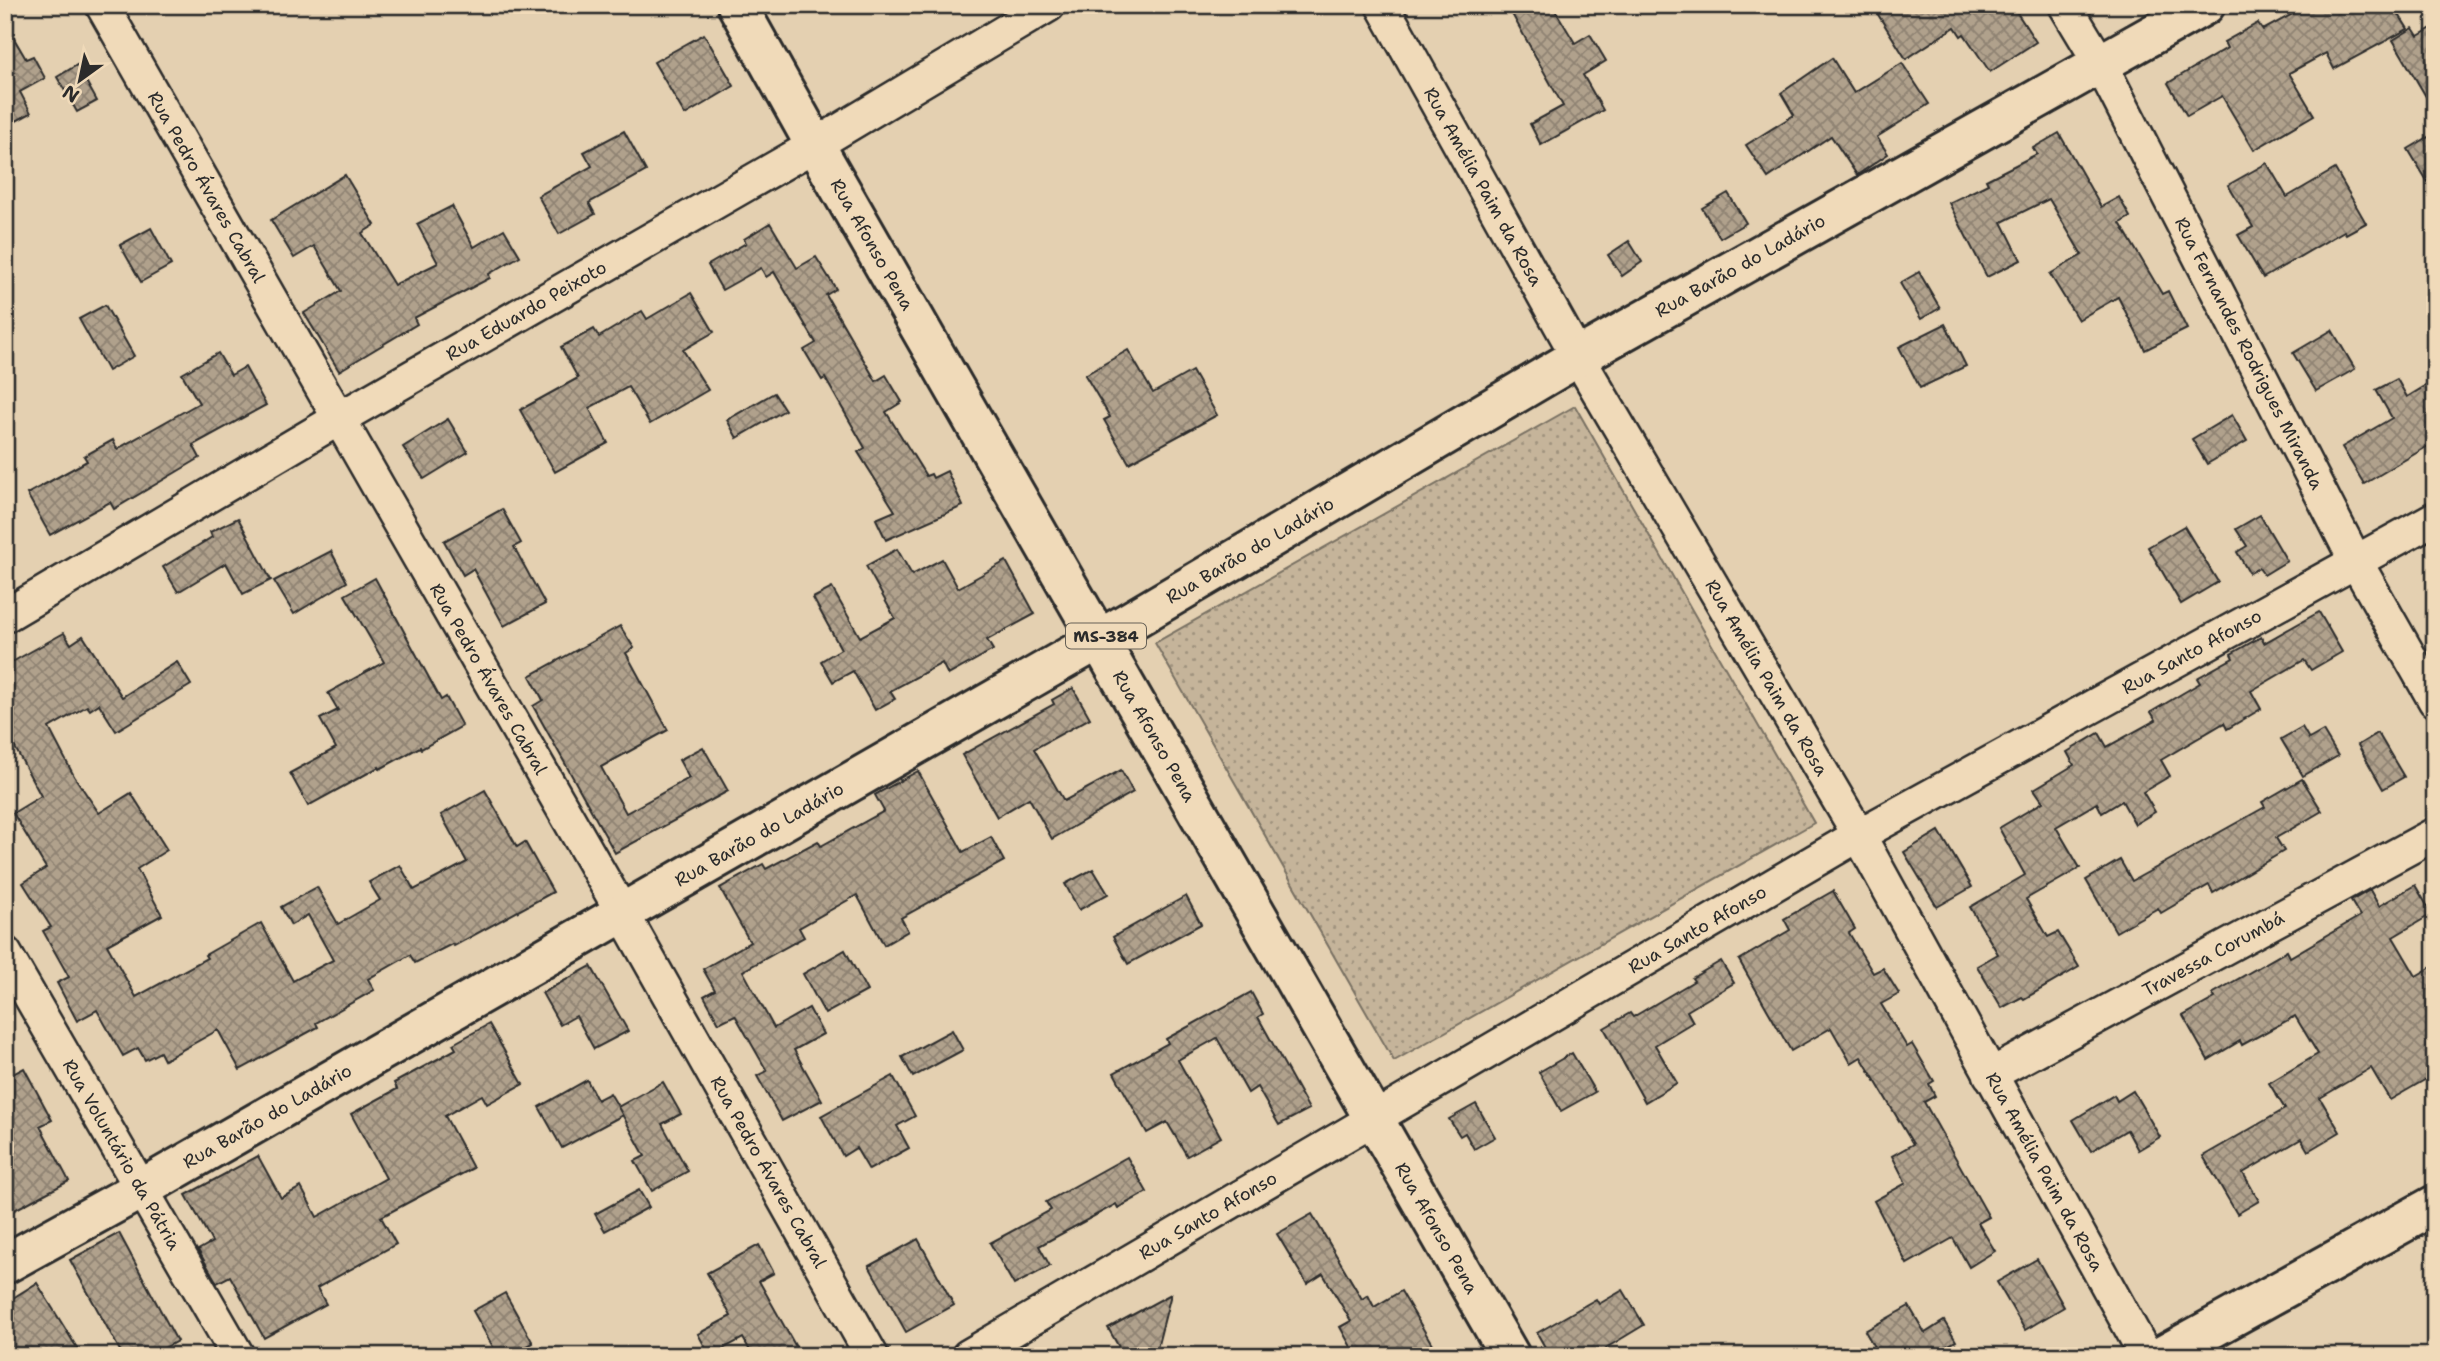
<svg xmlns="http://www.w3.org/2000/svg" width="2440" height="1361" font-family="'Shantell Sans',sans-serif">
  <style>
    .park { fill: url(#park-dots); stroke: #787062; stroke-width: 2 }
    .building { fill: url(#building-cross-hatch); stroke: #2b2b2b; stroke-width: 2 }
    .lines { fill: none; stroke-linecap: round; stroke-linejoin: round }
    .minor-casing { stroke: #2b2b2b; stroke-width: 37 }
    .tertiary-casing { stroke: #2b2b2b; stroke-width: 44 }
    .primary-casing { stroke: #2b2b2b; stroke-width: 44 }
    .minor { stroke: #f0dab9; stroke-width: 32 }
    .tertiary { stroke: #f0dab9; stroke-width: 38 }
    .primary { stroke: #f0dab9; stroke-width: 38 }
    .labels { text-anchor: middle; stroke-width: 6; stroke-linejoin: round; paint-order: stroke }
    .shield { fill: #f0dab9; stroke: #666056; stroke-width: 2 }
    .shield-label { font-size: 16px; font-weight: bold; fill: #2b2b2b }
    .street-label { font-size: 18px; fill: #2b2b2b; stroke: #f0dab9 }
  </style>
  <defs>
    <pattern id="park-dots" width="8" height="8" patternUnits="userSpaceOnUse" patternTransform="scale(1.75)"><rect width="8" height="8" fill="#c5b49a"/><path d="M2 2h.1M6 6h.1" fill="none" stroke="#a0937e" stroke-width="1.8" stroke-linecap="round"/></pattern>
    <pattern id="building-cross-hatch" width="8" height="8" patternUnits="userSpaceOnUse" patternTransform="scale(1.75)"><rect width="8" height="8" fill="#b0a18c"/><path d="M0 0l8 8M0 8l8-8" fill="none" stroke="#8f8373"/></pattern>
  </defs>
  <rect width="100%" height="100%" fill="#e4d0b1"/>
  <filter id="ink" filterUnits="userSpaceOnUse"><feTurbulence type="fractalNoise" baseFrequency=".0143" numOctaves="2"/><feDisplacementMap in="SourceGraphic" scale="14" xChannelSelector="R" yChannelSelector="G"/><feConvolveMatrix kernelMatrix="1 2 1 2 8 2 1 2 1" color-interpolation-filters="sRGB"/></filter>
  <g filter="url(#ink)">
    <!-- park -->
    <polygon class="park" points="1575,406 1814,823 1394,1061 1155,643"/>
    <!-- building -->
    <g class="building">
      <polygon points="1507,5 1552,5 1575,43 1590,34 1606,61 1583,75 1603,110 1541,145 1530,124 1563,106"/>
      <polygon points="1872,5 2012,5 2036,42 1990,72 1964,34 1961,36 1955,27 1906,59"/>
      <polygon points="2309,5 2393,5 2408,29 2334,69 2326,53 2289,73 2314,115 2254,150 2222,96 2187,116 2168,83 2227,48 2224,42 2258,23 2263,30"/>
      <polygon points="5,23 26,59 33,56 45,78 20,92 31,113 5,127"/>
      <polygon points="2435,26 2435,112 2393,40 2413,28 2418,36"/>
      <polygon points="704,34 734,86 685,115 654,62"/>
      <polygon points="1832,58 1854,93 1902,63 1929,104 1877,137 1888,154 1857,175 1831,136 1768,178 1746,145 1794,115 1781,93"/>
      <polygon points="77,65 97,101 77,112 57,77"/>
      <polygon points="624,131 646,171 589,203 595,214 559,234 538,196 592,166 584,152"/>
      <polygon points="2059,133 2101,207 2119,197 2130,217 2120,223 2162,294 2168,291 2187,329 2145,350 2118,297 2078,320 2050,274 2082,255 2049,199 2002,222 2021,260 1987,277 1949,203 1988,184 1986,180 2037,154 2033,148"/>
      <polygon points="2435,133 2435,194 2408,149"/>
      <polygon points="2267,163 2287,197 2335,169 2366,223 2346,234 2344,231 2263,278 2238,235 2253,227 2228,185"/>
      <polygon points="345,175 375,225 362,233 394,285 438,263 417,224 452,206 474,247 504,229 520,256 489,274 490,278 414,318 417,324 339,371 304,313 341,291 314,246 294,258 271,220"/>
      <polygon points="1728,193 1746,223 1720,238 1702,208"/>
      <polygon points="770,223 797,268 816,257 836,289 826,295 876,381 886,375 902,402 886,412 926,476 931,474 933,478 947,471 963,506 886,540 876,519 895,511 858,452 865,448 825,378 822,380 804,350 816,343 774,272 766,277 761,268 722,290 708,265 746,243 744,239"/>
      <polygon points="151,228 171,265 141,282 120,245"/>
      <polygon points="1629,241 1642,262 1622,276 1608,255"/>
      <polygon points="1919,272 1940,308 1921,319 1900,283"/>
      <polygon points="691,293 714,332 683,350 708,390 650,424 628,387 589,408 608,443 555,472 520,410 578,378 561,347 594,329 599,337 642,311 647,319"/>
      <polygon points="105,305 134,356 108,371 79,319"/>
      <polygon points="1945,324 1966,366 1920,388 1899,347"/>
      <polygon points="2332,330 2355,369 2316,391 2293,353"/>
      <polygon points="1128,350 1153,393 1192,371 1217,415 1129,463 1104,420 1110,417 1085,375"/>
      <polygon points="218,353 231,375 245,367 266,405 193,445 200,458 114,509 110,502 50,535 27,494 87,461 84,456 113,440 117,449 199,403 182,374"/>
      <polygon points="2397,379 2407,397 2435,380 2435,442 2364,484 2342,447 2392,418 2376,390"/>
      <polygon points="774,393 785,410 737,438 727,420"/>
      <polygon points="2232,415 2247,441 2207,464 2192,439"/>
      <polygon points="448,419 468,452 424,479 403,447"/>
      <polygon points="502,509 521,543 514,547 545,604 504,626 473,569 463,575 444,541"/>
      <polygon points="2260,515 2287,561 2264,575 2259,568 2249,573 2237,552 2247,546 2236,529"/>
      <polygon points="238,518 271,580 243,594 226,563 178,592 163,567 212,537 210,532"/>
      <polygon points="2184,526 2218,582 2181,604 2148,547"/>
      <polygon points="897,549 912,575 942,559 958,588 1006,561 1035,614 987,640 993,650 948,675 942,663 890,691 895,699 875,710 853,671 833,682 821,661 841,649 813,598 832,588 860,637 895,618 866,566"/>
      <polygon points="331,551 347,582 294,614 274,581"/>
      <polygon points="375,578 441,700 446,697 462,726 421,749 420,747 380,769 379,767 308,806 290,773 336,748 320,719 338,710 328,693 384,662 345,595"/>
      <polygon points="2319,612 2342,652 2311,670 2304,660 2251,691 2261,709 2227,729 2224,723 2161,760 2170,776 2143,792 2155,812 2135,824 2122,801 2102,813 2097,803 2056,827 2080,868 2026,899 2048,937 2058,932 2079,967 2024,999 2022,997 2002,1008 1977,966 1998,954 1970,907 2025,875 1999,828 2043,802 2034,789 2074,765 2067,752 2099,733 2107,747 2156,720 2151,712 2200,683 2197,678 2233,658 2231,654 2261,637 2264,643"/>
      <polygon points="620,626 634,648 626,653 668,730 601,767 626,813 689,778 679,760 703,747 728,791 615,853 533,706 543,700 530,676"/>
      <polygon points="64,633 71,644 83,636 122,697 177,662 191,685 116,731 99,704 90,710 87,706 49,728 74,776 99,813 131,793 167,850 137,869 162,915 107,945 136,997 207,958 205,955 261,923 293,981 333,960 308,915 291,925 281,907 317,887 338,924 380,900 369,882 400,865 414,890 467,862 441,815 485,790 517,847 525,842 553,892 454,946 452,944 415,963 410,955 368,979 374,990 316,1023 318,1027 240,1070 218,1030 164,1060 160,1052 145,1060 138,1048 123,1056 97,1010 77,1021 57,983 69,977 43,931 51,927 23,883 46,868 13,813 41,796 5,729 5,666"/>
      <polygon points="1073,688 1090,718 1034,749 1064,801 1121,770 1133,792 1052,839 1029,798 997,817 962,755 1054,704 1052,700"/>
      <polygon points="2302,727 2309,739 2323,731 2338,756 2303,776 2281,739"/>
      <polygon points="2378,733 2404,777 2383,789 2358,745"/>
      <polygon points="918,771 963,852 991,837 1004,861 901,918 908,931 884,945 857,895 799,928 804,937 743,971 774,1028 809,1008 823,1034 794,1050 822,1100 782,1121 757,1076 767,1071 735,1015 719,1023 704,996 715,990 703,969 750,942 720,888 763,864 766,869 818,841 821,846 884,811 875,795"/>
      <polygon points="2302,779 2322,811 2276,838 2284,851 2213,893 2209,885 2161,913 2158,908 2116,932 2086,880 2120,860 2132,881 2265,807 2262,802"/>
      <polygon points="1939,831 1972,887 1937,907 1904,852"/>
      <polygon points="1093,869 1108,894 1079,910 1065,884"/>
      <polygon points="2415,885 2432,914 2393,937 2416,976 2435,965 2435,1074 2390,1100 2371,1068 2320,1098 2340,1132 2308,1151 2301,1139 2243,1173 2259,1201 2237,1214 2203,1156 2285,1109 2269,1083 2318,1054 2295,1016 2242,1045 2240,1041 2208,1060 2183,1016 2215,998 2212,994 2287,951 2290,957 2360,916 2351,901 2370,890 2379,906"/>
      <polygon points="1833,891 1855,929 1849,933 1873,973 1883,968 1899,994 1881,1004 1907,1047 1912,1044 1934,1081 1929,1084 1935,1096 1924,1102 1989,1217 1978,1223 1995,1251 1969,1267 1953,1238 1907,1264 1874,1201 1906,1183 1892,1156 1913,1144 1861,1057 1851,1063 1831,1028 1791,1051 1739,960 1790,930 1784,919"/>
      <polygon points="1186,896 1201,924 1128,964 1113,937"/>
      <polygon points="845,950 867,991 825,1014 803,974"/>
      <polygon points="1721,961 1734,983 1687,1011 1693,1022 1655,1045 1677,1083 1645,1102 1604,1028 1630,1013 1633,1017 1694,981 1692,978"/>
      <polygon points="591,966 628,1031 594,1049 576,1016 560,1025 542,993"/>
      <polygon points="1251,992 1263,1014 1258,1017 1309,1109 1279,1125 1257,1087 1248,1093 1217,1038 1178,1060 1221,1137 1187,1156 1167,1122 1147,1133 1114,1073 1168,1043 1166,1039"/>
      <polygon points="489,1024 523,1084 487,1104 482,1095 445,1116 473,1168 381,1217 396,1244 317,1288 326,1304 264,1338 230,1276 217,1283 198,1250 212,1242 186,1195 258,1156 281,1198 301,1187 317,1217 386,1178 351,1114 397,1089 394,1083 456,1049 453,1044"/>
      <polygon points="952,1030 963,1050 913,1077 902,1057"/>
      <polygon points="1572,1053 1595,1092 1561,1111 1539,1072"/>
      <polygon points="24,1068 52,1120 40,1126 69,1181 5,1215 5,1078"/>
      <polygon points="893,1076 915,1116 897,1126 909,1148 869,1170 856,1148 843,1156 821,1116"/>
      <polygon points="587,1080 597,1100 610,1093 623,1115 562,1148 539,1107"/>
      <polygon points="663,1082 681,1114 662,1124 688,1171 652,1191 635,1161 645,1156 618,1107"/>
      <polygon points="2133,1091 2160,1137 2138,1150 2127,1130 2091,1151 2073,1120 2114,1095 2117,1101"/>
      <polygon points="1476,1104 1495,1137 1474,1149 1465,1133 1460,1136 1449,1119"/>
      <polygon points="1127,1157 1147,1192 1118,1208 1116,1204 1039,1246 1050,1266 1014,1285 990,1243 1051,1210 1046,1202"/>
      <polygon points="639,1190 649,1207 605,1231 595,1214"/>
      <polygon points="1312,1214 1362,1299 1368,1295 1374,1307 1401,1291 1439,1356 1356,1356 1340,1327 1351,1321 1323,1274 1307,1284 1277,1234"/>
      <polygon points="119,1233 177,1341 150,1356 123,1356 70,1260"/>
      <polygon points="918,1239 954,1305 906,1332 869,1266"/>
      <polygon points="759,1245 774,1273 759,1281 801,1356 753,1356 743,1338 710,1356 698,1334 731,1316 707,1273"/>
      <polygon points="2037,1259 2064,1307 2025,1330 1997,1282"/>
      <polygon points="37,1283 82,1356 5,1356 5,1303"/>
      <polygon points="1623,1290 1644,1325 1606,1348 1611,1356 1550,1356 1537,1333 1596,1299 1599,1304"/>
      <polygon points="505,1293 533,1343 509,1356 498,1356 473,1311"/>
      <polygon points="1171,1294 1155,1356 1147,1356 1143,1348 1130,1356 1124,1356 1108,1328"/>
      <polygon points="1909,1306 1925,1333 1944,1321 1956,1341 1936,1352 1938,1356 1879,1356 1865,1331"/>
    </g>
    <g class="lines">
      <!-- minor casing -->
      <g class="minor-casing">
        <g id="minor">
          <path id="s1" d="M102 5 622 912 872 1356"/>
          <path id="s2" d="M1382 5 1578 357 1859 835 2146 1356"/>
          <path id="s3" d="M2065 5 2100 63 2356 562 2435 701"/>
          <path id="s4" d="M5 616 340 418 815 145 1049 5"/>
          <path id="s5" d="M5 953 238 1356"/>
          <path id="s6" d="M1990 1075 2435 834"/>
          <path id="s7" d="M968 1356 1859 835 2435 518"/>
        </g>
      </g>
      <!-- tertiary casing -->
      <g class="tertiary-casing">
        <g id="tertiary">
          <path id="s8" d="M737 5 815 145 1510 1356"/>
          <polyline points="2162,1356 2435,1205"/>
        </g>
      </g>
      <!-- primary casing -->
      <g class="primary-casing">
        <g id="primary">
          <path id="s9" d="M5 1264 141 1189 1100 639 1578 357 2205 5"/>
        </g>
      </g>
      <!-- minor -->
      <use href="#minor" class="minor"/>
      <!-- tertiary -->
      <use href="#tertiary" class="tertiary"/>
      <!-- primary -->
      <use href="#primary" class="primary"/>
    </g>
  </g>
  <g class="labels">
    <!-- shield labels -->
    <rect class="shield" x="1066" y="623.5" width="80" height="25" rx="5"/>
    <g class="shield-label">
      <text x="1106" y="642">MS-384</text>
    </g>
    <!-- street labels -->
    <g class="street-label">
      <text dy="6" stroke="none"><textPath href="#s1" startOffset="210">Rua Pedro Ávares Cabral</textPath></text>
      <text dy="6" stroke="none"><textPath href="#s2" startOffset="208">Rua Amélia Paim da Rosa</textPath></text>
      <text dy="6" stroke="none"><textPath href="#s8" startOffset="275">Rua Afonso Pena</textPath></text>
      <text dy="6" stroke="none"><textPath href="#s9" startOffset="2002">Rua Barão do Ladário</textPath></text>
      <text dy="6" stroke="none"><textPath href="#s4" startOffset="604">Rua Eduardo Peixoto</textPath></text>
      <text dy="6" stroke="none"><textPath href="#s3" startOffset="394">Rua Fernandes Rodrigues Miranda</textPath></text>
      <text dy="6" stroke="none"><textPath href="#s9" startOffset="1435">Rua Barão do Ladário</textPath></text>
      <text dy="6" stroke="none"><textPath href="#s7" startOffset="1412">Rua Santo Afonso</textPath></text>
      <text dy="6" stroke="none"><textPath href="#s1" startOffset="777">Rua Pedro Ávares Cabral</textPath></text>
      <text dy="6" stroke="none"><textPath href="#s2" startOffset="775">Rua Amélia Paim da Rosa</textPath></text>
      <text dy="6" stroke="none"><textPath href="#s8" startOffset="842">Rua Afonso Pena</textPath></text>
      <text dy="6" stroke="none"><textPath href="#s9" startOffset="868">Rua Barão do Ladário</textPath></text>
      <text dy="6" stroke="none"><textPath href="#s7" startOffset="845">Rua Santo Afonso</textPath></text>
      <text dy="6" stroke="none"><textPath href="#s6" startOffset="254">Travessa Corumbá</textPath></text>
      <text dy="6" stroke="none"><textPath href="#s9" startOffset="301">Rua Barão do Ladário</textPath></text>
      <text dy="6" stroke="none"><textPath href="#s5" startOffset="233">Rua Voluntário da Pátria</textPath></text>
      <text dy="6" stroke="none"><textPath href="#s1" startOffset="1344">Rua Pedro Ávares Cabral</textPath></text>
      <text dy="6" stroke="none"><textPath href="#s2" startOffset="1342">Rua Amélia Paim da Rosa</textPath></text>
      <text dy="6" stroke="none"><textPath href="#s7" startOffset="278">Rua Santo Afonso</textPath></text>
      <text dy="6" stroke="none"><textPath href="#s8" startOffset="1409">Rua Afonso Pena</textPath></text>
    </g>
  </g>
  <!-- margin -->
  <rect width="2440" height="1361" fill="none" stroke="#f0dab9" stroke-width="28"/>
  <rect x="14" y="14" width="2412" height="1333" fill="none" stroke="#2b2b2b" stroke-width="2.5" filter="url(#ink)"/>
  <!-- north arrow -->
  <g transform="translate(80 80) rotate(213)" stroke="#f0dab9" stroke-width="5" paint-order="stroke">
  <path d="M0-5L12 26L0 18L-12 26Z" fill="#2b2b2b"/>
  <text y="-10" font-size="19" font-weight="bold" text-anchor="middle" fill="#2b2b2b">N</text>
  </g>
</svg>
